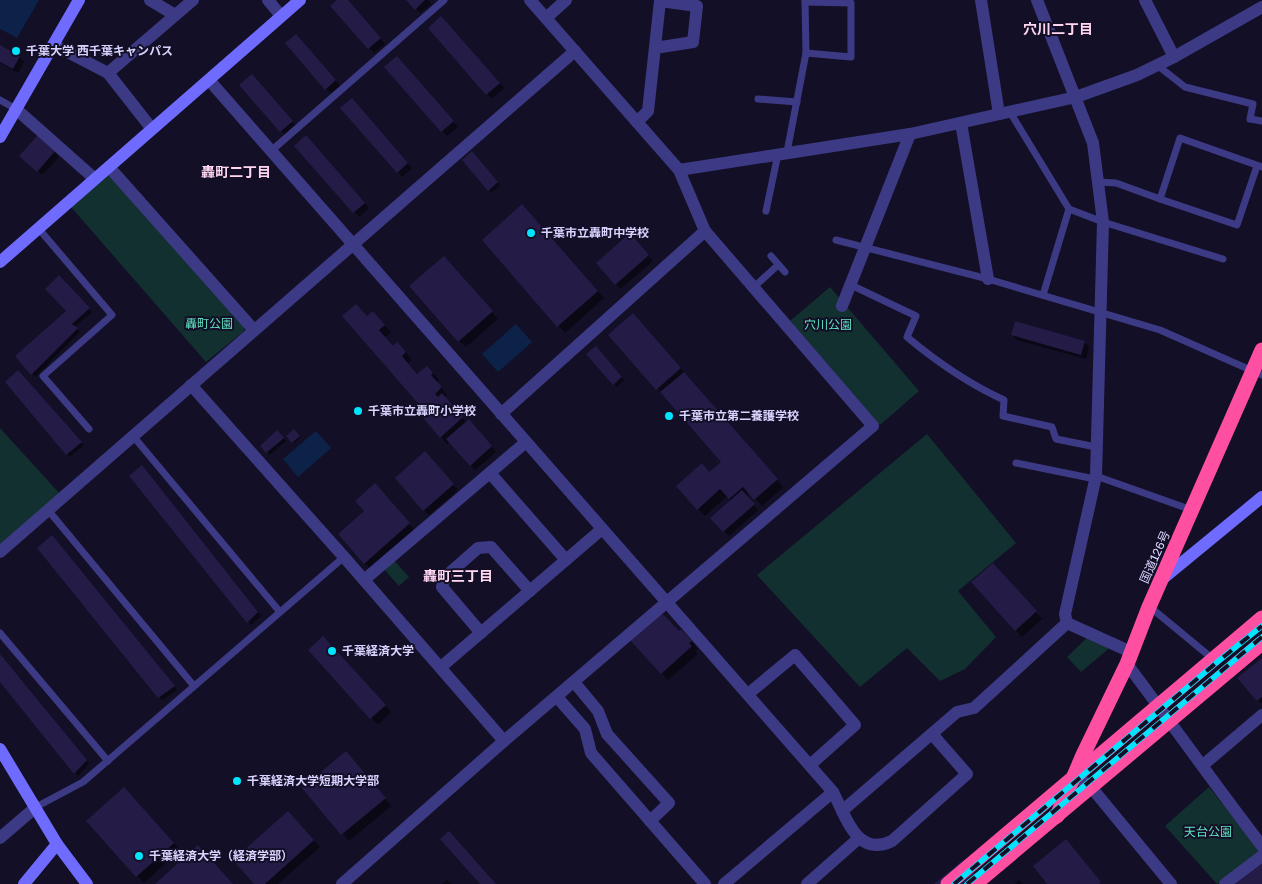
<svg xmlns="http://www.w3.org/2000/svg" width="1262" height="884" font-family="'Golos Text','Noto Sans JP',sans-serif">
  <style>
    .green { fill: #12302f }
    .water { fill: #0c2248 }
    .shadow { fill: #0007 }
    .building { fill: #241b47 }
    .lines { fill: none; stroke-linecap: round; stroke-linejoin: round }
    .lane { stroke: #3d3a85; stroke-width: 7 }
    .street { stroke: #3d3a85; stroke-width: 12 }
    .secondary { stroke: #6f6bff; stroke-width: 12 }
    .highway { stroke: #ff4fa3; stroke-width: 15 }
    .rail-casing { stroke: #00e5ff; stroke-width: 5.5 }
    .rail { stroke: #130f26; stroke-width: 4; stroke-dasharray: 11; stroke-linecap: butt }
    .poi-dot { fill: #00e5ff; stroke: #130f26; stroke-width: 2 }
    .labels { text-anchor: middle; stroke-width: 4; stroke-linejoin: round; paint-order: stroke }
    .poi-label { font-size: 12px; font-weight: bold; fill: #d9d4ff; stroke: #130f26; text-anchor: start }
    .park-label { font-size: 12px; fill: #5fe0c0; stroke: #130f26 }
    .street-label { font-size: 12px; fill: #d9d4ff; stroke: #130f26 }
    .neighbourhood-label { font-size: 14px; font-weight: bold; fill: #ffd6f0; stroke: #130f26 }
  </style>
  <rect width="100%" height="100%" fill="#130f26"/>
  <!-- green -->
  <g class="green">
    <polygon points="108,174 245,325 244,331 206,362 71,207"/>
    <polygon points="830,287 919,391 880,425 790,321"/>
    <polygon points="0,428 60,494 0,545"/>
    <polygon points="927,434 1016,543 958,591 996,637 965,669 940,681 907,648 860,687 757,575"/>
    <polygon points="393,559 409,577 399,586 383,568"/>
    <polygon points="1092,633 1113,645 1081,672 1067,657"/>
    <polygon points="1209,787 1259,850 1257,856 1217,884 1165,826"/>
  </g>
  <!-- water -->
  <g class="water">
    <polygon points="0,0 39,0 17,38 0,29"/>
    <polygon points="516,324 532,342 498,372 482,354"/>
    <polygon points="316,431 331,448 298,477 283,459"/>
  </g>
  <!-- shadow -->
  <g class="shadow">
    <polygon points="339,0 347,0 385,44 374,53 332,6"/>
    <polygon points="408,0 428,0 431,4 420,13"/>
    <polygon points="446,23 504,88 492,99 430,28"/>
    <polygon points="300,41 340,86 331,93 326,89"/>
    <polygon points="0,46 19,57 24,62 18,73 0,63"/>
    <polygon points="402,62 458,127 447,136 386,67"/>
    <polygon points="256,80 297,127 286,136 241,85"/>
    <polygon points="356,105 412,168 402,177 398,172"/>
    <polygon points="310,142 369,208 359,217 296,146"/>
    <polygon points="54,152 59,157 42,175 26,161"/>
    <polygon points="475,156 500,185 492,193 489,190"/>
    <polygon points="529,212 604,298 565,333 483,240"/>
    <polygon points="634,240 653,261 620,289 616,284"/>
    <polygon points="451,264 498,319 466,347 459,341"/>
    <polygon points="59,277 92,312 74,327 80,332 35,377 17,356 68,311"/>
    <polygon points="367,317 379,319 391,332 385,337 393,347 404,350 412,360 408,363 418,375 427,367 434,374 439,380 437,382 447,395 444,397 467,423 474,426 496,452 475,470 450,442 447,444 441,437 425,409"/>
    <polygon points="640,321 783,487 762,506 750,493 747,496 758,510 729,536 712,518 732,501 727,496 705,516 698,509 710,473 723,462 610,335"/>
    <polygon points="1012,335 1084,342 1089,347 1086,359 1017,340"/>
    <polygon points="598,351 624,380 617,387 614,384"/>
    <polygon points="18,372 84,445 70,457 67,454"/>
    <polygon points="294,431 300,438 294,443 288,436"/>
    <polygon points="277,432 286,441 270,455 262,446"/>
    <polygon points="430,458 458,490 429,515 424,510"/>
    <polygon points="145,470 261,616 251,625 131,477"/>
    <polygon points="390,502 415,531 371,569 364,563"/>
    <polygon points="55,540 177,690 162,700 159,697"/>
    <polygon points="1000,571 1042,619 1022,637 1016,630"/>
    <polygon points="679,633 688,638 698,649 695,651 698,654 668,680 632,640"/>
    <polygon points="330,645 391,712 378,725 310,650"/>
    <polygon points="0,655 89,764 78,776 0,680"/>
    <polygon points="1262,659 1262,702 1261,703 1258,700"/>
    <polygon points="353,759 391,806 349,841 303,788"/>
    <polygon points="131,795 180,850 144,883 88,821"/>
    <polygon points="295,819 320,847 278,884 256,884"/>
    <polygon points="447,880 451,884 442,884"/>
    <polygon points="1019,880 1023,884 1015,884"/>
  </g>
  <!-- building -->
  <g class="building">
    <polygon points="337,0 348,0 381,38 368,49 330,6"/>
    <polygon points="406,0 425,0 415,10"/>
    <polygon points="441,16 500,83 486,95 428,28"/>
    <polygon points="296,34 336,80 325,90 285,43"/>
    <polygon points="0,45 20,56 13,69 0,62"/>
    <polygon points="397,56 454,121 441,132 384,67"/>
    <polygon points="252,74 293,121 280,132 239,85"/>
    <polygon points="352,98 408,163 397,173 340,108"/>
    <polygon points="306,135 365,203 353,213 294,146"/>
    <polygon points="37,136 55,151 37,172 19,156"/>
    <polygon points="472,151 498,182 488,191 462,160"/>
    <polygon points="522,204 598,291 557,327 482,240"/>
    <polygon points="630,233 649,255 615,285 596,263"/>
    <polygon points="444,256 493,311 458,342 409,286"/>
    <polygon points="59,275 90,308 72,324 78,328 31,375 15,356 66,311 45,289"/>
    <polygon points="356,304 367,316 373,311 385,325 379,330 393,346 397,342 406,352 402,356 417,374 427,366 433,373 431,375 442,387 435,394 438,397 442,393 463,417 440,438 419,413 423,409 342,316"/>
    <polygon points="633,313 681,368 656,390 608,335"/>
    <polygon points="1015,321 1085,341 1081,355 1011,335"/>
    <polygon points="596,346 622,377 613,385 586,354"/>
    <polygon points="18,370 82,442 66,455 5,382"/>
    <polygon points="684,372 778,479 754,500 743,487 729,499 720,489 697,510 676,486 702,463 709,472 721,462 660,392"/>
    <polygon points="469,419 492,446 470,466 446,439"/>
    <polygon points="294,429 300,436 292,443 286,436"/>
    <polygon points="277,430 284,438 266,453 260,446"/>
    <polygon points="425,451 454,484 423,511 395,478"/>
    <polygon points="142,465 258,612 247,623 129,476"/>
    <polygon points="375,483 410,523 364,564 338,534 364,511 355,501"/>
    <polygon points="742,490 755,504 723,532 710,518"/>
    <polygon points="52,535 175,686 158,698 37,548"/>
    <polygon points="993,563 1037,611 1015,631 971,582"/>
    <polygon points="661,612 679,631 681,629 692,641 689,643 692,646 661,674 630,640"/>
    <polygon points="323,636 386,705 370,719 308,650"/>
    <polygon points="0,654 87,760 74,774 0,682"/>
    <polygon points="1262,658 1262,697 1257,701 1237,678"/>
    <polygon points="346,751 386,798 341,835 302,788"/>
    <polygon points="124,787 174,843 136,877 86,821"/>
    <polygon points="288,811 314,840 265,884 254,884 233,860"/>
    <polygon points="449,831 496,884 480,884 440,839"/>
    <polygon points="1066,839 1101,882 1099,884 1047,884 1033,866"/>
    <polygon points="198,845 233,884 155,884"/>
    <polygon points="963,860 983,884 934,884"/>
    <polygon points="1262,863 1262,884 1236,884"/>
  </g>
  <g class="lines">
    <!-- lane -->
    <g class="lane">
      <polyline points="805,2 851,3 851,57 806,53"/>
      <polyline points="1157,65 1185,87 1253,104 1250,119 1262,121"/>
      <polyline points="758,99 797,102"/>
      <polyline points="0,100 16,109"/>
      <polyline points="1010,112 1069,209 1043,295"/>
      <polyline points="271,151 444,0"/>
      <polyline points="787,152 806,53 805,0"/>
      <polyline points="1257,166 1237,225 1160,199 1180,138 1262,167"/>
      <polyline points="1098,182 1116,183 1160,199"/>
      <polyline points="1069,209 1103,222 1223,259"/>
      <polyline points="766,211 778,154"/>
      <polyline points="39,229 112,315 43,376 89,429"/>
      <polyline points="836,240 988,279 1160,330 1262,375"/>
      <polyline points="771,256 785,272"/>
      <path d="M851 285 916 316 907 337C937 362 969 384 1004 400L1003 416 1052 427 1056 439 1096 447"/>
      <polyline points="754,287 778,265"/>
      <polyline points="133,436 280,612"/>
      <polyline points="1016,463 1095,479"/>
      <polyline points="1096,476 1192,510"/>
      <polyline points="48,510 194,686"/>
      <polyline points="1150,607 1213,659"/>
      <polyline points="0,633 108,761"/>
      <polyline points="36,807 83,782 344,557"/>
    </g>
    <!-- street -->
    <g class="street">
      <polyline points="150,0 175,15"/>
      <polyline points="268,0 281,16"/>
      <polyline points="981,0 999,114"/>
      <polyline points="1037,0 1093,143 1103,222 1096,476 1065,614 1067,623"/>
      <polyline points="1145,0 1174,57"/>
      <polyline points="546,18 566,0"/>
      <polyline points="54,45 108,73 152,129"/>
      <polyline points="108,73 193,0"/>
      <path d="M209 80 833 792C846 817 857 858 892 841L967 774 932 734"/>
      <polyline points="16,109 95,179"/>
      <polyline points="637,122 648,111 660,1 697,6 693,42 655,48"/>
      <polyline points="961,123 988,279"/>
      <polyline points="109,167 254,330"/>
      <polyline points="679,170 910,134 1076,97 1137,75 1174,57 1262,7"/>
      <polyline points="842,306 910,134"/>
      <polyline points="191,385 344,557 504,741"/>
      <polyline points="501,414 705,231"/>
      <polyline points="490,473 566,560"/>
      <polyline points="0,552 575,51"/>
      <polyline points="364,580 526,442"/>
      <polyline points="481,633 442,587 445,577 478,548 491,547 530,591"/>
      <path d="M1127 664C1172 724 1216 786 1262 846"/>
      <polyline points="441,667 602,529"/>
      <polyline points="574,682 598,711 607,734 669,803 650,821"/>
      <polyline points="748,694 795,655 855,725 810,765"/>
      <polyline points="557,697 585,729 591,753 705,884"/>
      <polyline points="1203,765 1262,715"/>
      <polyline points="1076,776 1091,787 1171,884"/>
      <polyline points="842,811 957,712 974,708 1067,623 1131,652"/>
      <polyline points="0,838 36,807"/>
      <polyline points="342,884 504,741 873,426 705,231 679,170 530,0"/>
      <polyline points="724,884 833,792"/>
      <polyline points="807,884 858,839"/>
      <polyline points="1225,884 1262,856"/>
    </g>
    <!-- secondary -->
    <g class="secondary">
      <polyline points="0,137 79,0"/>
      <polyline points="0,262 300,0"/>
      <polyline points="1161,580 1262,497"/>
      <polyline points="0,749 57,844 87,884"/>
      <polyline points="24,884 57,844"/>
    </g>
    <!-- highway -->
    <g class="highway">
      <polyline points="1057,816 1083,755 1127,664 1149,607 1262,350"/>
      <polyline points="948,884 1262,618"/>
      <polyline points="975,884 1262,643"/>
    </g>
    <!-- rail casing -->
    <g class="rail-casing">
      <g id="rail">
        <polyline points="954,884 1216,663 1262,626"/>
        <polyline points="967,884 1262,637"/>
      </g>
    </g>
    <!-- rail -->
    <use href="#rail" class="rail"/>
  </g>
  <!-- markers -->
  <g class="poi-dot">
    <circle cx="16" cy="51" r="5"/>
    <circle cx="531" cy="233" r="5"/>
    <circle cx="358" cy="411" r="5"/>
    <circle cx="669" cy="416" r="5"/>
    <circle cx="332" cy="651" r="5"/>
    <circle cx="237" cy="781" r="5"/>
    <circle cx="139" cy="856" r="5"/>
  </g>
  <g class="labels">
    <!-- poi labels -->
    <g class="poi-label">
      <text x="26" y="55">千葉大学 西千葉キャンパス</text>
      <text x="541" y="237">千葉市立轟町中学校</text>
      <text x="368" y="415">千葉市立轟町小学校</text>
      <text x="679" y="420">千葉市立第二養護学校</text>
      <text x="342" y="655">千葉経済大学</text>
      <text x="247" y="785">千葉経済大学短期大学部</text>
      <text x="149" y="860">千葉経済大学（経済学部）</text>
    </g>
    <!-- park labels -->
    <g class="park-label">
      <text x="209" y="328">轟町公園</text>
      <text x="828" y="329">穴川公園</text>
      <text x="1208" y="836">天台公園</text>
    </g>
    <!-- street labels -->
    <g class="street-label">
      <text transform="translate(1155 557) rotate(-66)" y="4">国道126号</text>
    </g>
    <!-- neighbourhood labels -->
    <g class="neighbourhood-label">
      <text x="1058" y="34">穴川二丁目</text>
      <text x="236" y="177">轟町二丁目</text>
      <text x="458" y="581">轟町三丁目</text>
    </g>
  </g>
</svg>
